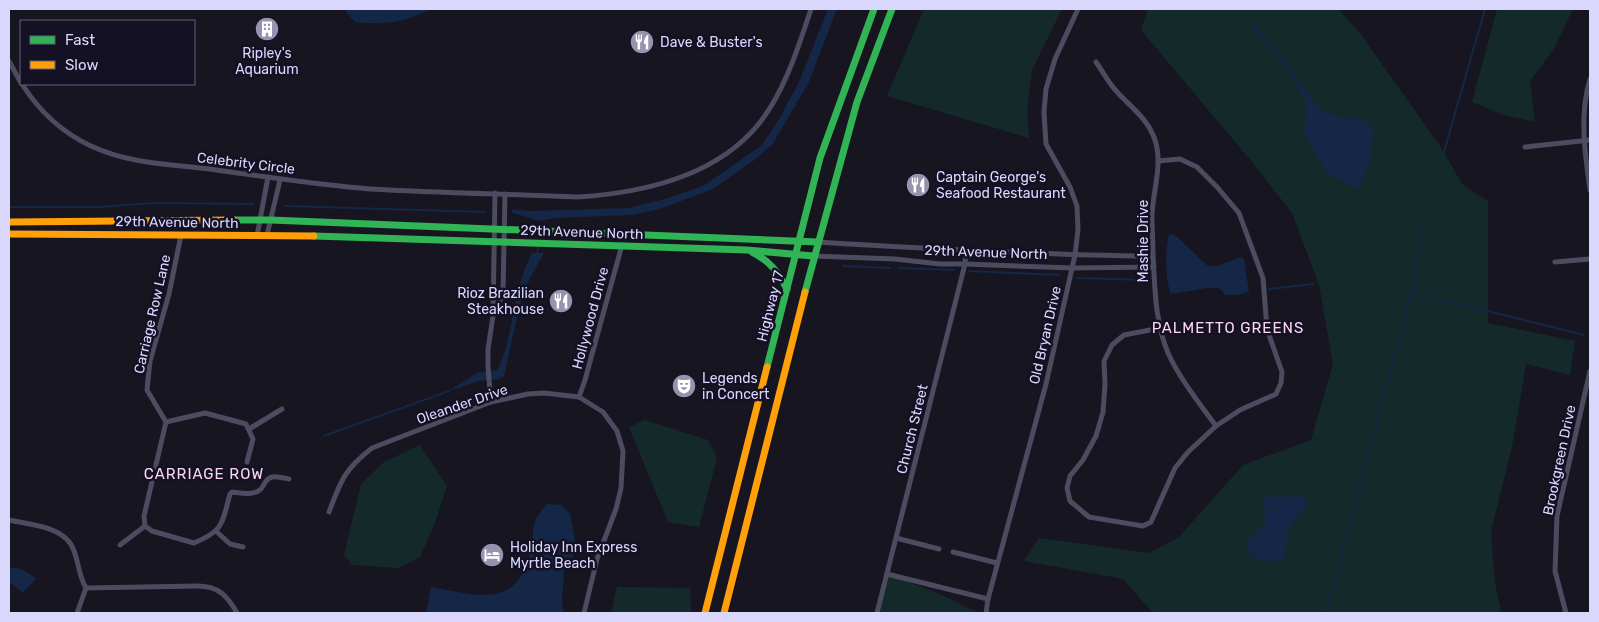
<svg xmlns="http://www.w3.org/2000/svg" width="1599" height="622" font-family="Rubik,sans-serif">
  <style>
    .green { fill: #142a2a }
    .water { fill: #142746 }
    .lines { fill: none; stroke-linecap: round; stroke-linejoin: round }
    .stream { stroke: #142746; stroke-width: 2 }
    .street { stroke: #4c4b60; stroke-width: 5 }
    .fast { stroke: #30b455; stroke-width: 7 }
    .slow { stroke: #ff9f0a; stroke-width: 7 }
    .labels { text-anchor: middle; stroke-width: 5; stroke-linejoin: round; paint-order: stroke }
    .poi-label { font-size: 14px; fill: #dad7fc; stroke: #141124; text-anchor: start }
    .street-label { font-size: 14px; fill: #dad7fc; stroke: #141124 }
    .neighbourhood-label { font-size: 15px; letter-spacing: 1px; fill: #fcd8ef; stroke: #141124 }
  </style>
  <rect width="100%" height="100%" fill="#171520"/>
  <!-- green -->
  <g class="green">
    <polygon points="924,9 1062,9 1032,70 1027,110 1029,138 887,96"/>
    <polygon points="1148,9 1338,9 1360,33 1440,146 1463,185 1488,201 1488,323 1575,341 1570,375 1526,364 1512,447 1491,532 1495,582 1501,613 1153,613 1123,579 1024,561 1039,538 1149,553 1179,537 1243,465 1311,440 1333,364 1319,285 1292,213 1252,162 1141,30"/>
    <polygon points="1497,9 1573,9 1555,47 1530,81 1535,122 1503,115 1472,102"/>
    <polygon points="645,420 708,440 717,458 699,527 668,522 629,427"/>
    <polygon points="420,445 447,486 435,523 420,557 399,568 352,565 344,555 361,484 384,462"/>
    <polygon points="887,574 938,593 978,613 880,613"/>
    <polygon points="617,587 690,588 691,613 611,613"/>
  </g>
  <!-- water -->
  <g class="water">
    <path d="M346 9H430C406 23 383 25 355 22L347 13Z"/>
    <polygon points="828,9 837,9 809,82 772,145 753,161 713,189 660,209 632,215 555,218 540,221 512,213 512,209 531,211 628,208 665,199 703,186 761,146 778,121 799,82"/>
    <polygon points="1254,23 1320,109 1339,117 1362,119 1374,129 1369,166 1357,190 1326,171 1303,132 1306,118 1306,100 1281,62 1252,25"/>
    <path d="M1170 234 1176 236 1208 266H1217L1241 257 1244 260 1249 292 1236 295H1226L1219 288H1207L1171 294C1166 285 1164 243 1170 234Z"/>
    <path d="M532 253H544L528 282 521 300 504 376 499 379 478 381 447 392 477 373 497 370C507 352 510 330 514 309 518 290 523 270 532 253Z"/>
    <path d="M1269 495C1272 496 1275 497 1277 497 1288 498 1301 492 1309 502 1306 513 1294 519 1289 530 1284 541 1289 551 1282 560 1269 564 1248 561 1247 544L1251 537 1266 520 1263 498Z"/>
    <path d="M547 504 561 505 570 514 577 550 564 571 562 601 564 613H426L431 587C479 595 517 611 531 549 533 540 532 527 536 519 538 514 544 508 547 504Z"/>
    <polygon points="9,567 22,569 36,578 23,593 11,583 9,584"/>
  </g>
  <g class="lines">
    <!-- stream -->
    <g class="stream">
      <polyline points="1443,155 1485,9"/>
      <polyline points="285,206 486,212"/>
      <polyline points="9,207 99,207 154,203 254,204"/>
      <polyline points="537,254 538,246"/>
      <polyline points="843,266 890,268"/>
      <polyline points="898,268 954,270"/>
      <polyline points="969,271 1059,275"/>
      <polyline points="1077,278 1144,280"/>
      <polyline points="1269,289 1313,284"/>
      <polyline points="1412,290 1422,294"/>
      <polyline points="1431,297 1584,335"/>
      <polyline points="324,436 449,391"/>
      <polyline points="1326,613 1412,290 1424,230"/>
    </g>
    <!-- street -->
    <g class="street">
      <polyline points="9,61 21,83"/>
      <path d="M1096 62C1103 72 1109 84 1118 93 1132 108 1148 119 1155 140 1163 164 1153 190 1152 215 1152 229 1153 242 1153 256 1155 289 1155 322 1168 353 1180 379 1199 403 1216 426"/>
      <path d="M1590 79C1579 115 1585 153 1590 190"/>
      <path d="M22 84C39 111 61 132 91 146 132 165 173 164 216 170 267 177 319 185 370 189 439 193 509 194 578 197 641 193 714 177 757 126 784 94 798 48 811 9"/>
      <polyline points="1525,147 1590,140"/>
      <polyline points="1158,161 1180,159 1197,167 1217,187 1239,213 1263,278 1267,329 1282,372 1281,383 1276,394 1240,410 1216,426 1188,452 1175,468 1151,522 1143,526 1089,517 1070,501 1067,488 1070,476 1083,460 1096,436 1103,412 1105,384 1104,361 1112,345 1124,335 1160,328"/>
      <path d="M181 235 169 294 150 361 147 390 166 422 144 516 145 526 152 531 194 543C224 531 222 523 230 494L232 492C241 493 254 496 261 489 265 484 265 479 272 477 277 476 284 478 289 479"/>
      <polyline points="267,235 280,180"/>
      <polyline points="257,236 268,177"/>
      <path d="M817 242C929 249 1041 255 1153 256"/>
      <polyline points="813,256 895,259 940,264 965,264 1073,268 1154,267"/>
      <polyline points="1555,262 1590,259"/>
      <polyline points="495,313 503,292 505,194"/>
      <polyline points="579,397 585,380 622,245"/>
      <polyline points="491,402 488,367 488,349 493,316 495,193"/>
      <polyline points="166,422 205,413 246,424 253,439 247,462"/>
      <polyline points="249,429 282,409"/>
      <path d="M329 512C341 480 345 469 372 448L491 402 528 394 544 393 579 397 603 412 617 431 623 451 621 488 616 509 597 559 584 613"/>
      <path d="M9 520C30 525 66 526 74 551 79 564 79 577 86 588"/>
      <polyline points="216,531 230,544 243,547"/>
      <polyline points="896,538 939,549"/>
      <polyline points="120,545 145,526"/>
      <polyline points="953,552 997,563"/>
      <polyline points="887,574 988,599"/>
      <path d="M77 613 86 588 197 586C218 586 227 595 237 613"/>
      <polyline points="877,613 965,264 966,250"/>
      <polyline points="986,613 988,599 1046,384 1075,255 1078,230 1077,206 1070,187 1046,144 1044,112 1046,89 1055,59 1078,9"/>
      <polyline points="1566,613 1555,571 1557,516 1590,371"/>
    </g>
    <!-- fast -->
    <g class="fast">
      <polyline points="234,220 271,220 817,242"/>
      <polyline points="314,236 747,250 813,256"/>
      <path d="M752 252C770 261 778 272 787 289"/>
      <polyline points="805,292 857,102 892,9"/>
      <polyline points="767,367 820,158 874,9"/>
    </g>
    <!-- slow -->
    <g class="slow">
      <polyline points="9,222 234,220"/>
      <polyline points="9,234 314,236"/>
      <polyline points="705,613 767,367"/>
      <polyline points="724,613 805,292"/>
    </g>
  </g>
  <!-- icons -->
  <defs>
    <g id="building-disc" transform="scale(1.25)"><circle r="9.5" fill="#9693af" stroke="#141124"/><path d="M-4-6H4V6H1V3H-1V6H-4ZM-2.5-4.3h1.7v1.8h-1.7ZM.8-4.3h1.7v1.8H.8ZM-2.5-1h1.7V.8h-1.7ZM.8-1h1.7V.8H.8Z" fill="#fff"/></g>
    <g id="restaurant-disc" transform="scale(1.25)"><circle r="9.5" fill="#9693af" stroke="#141124"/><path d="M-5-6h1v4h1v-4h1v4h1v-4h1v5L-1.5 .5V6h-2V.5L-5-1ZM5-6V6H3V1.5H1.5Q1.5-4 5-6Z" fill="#fff"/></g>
    <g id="theatre-disc" transform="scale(1.25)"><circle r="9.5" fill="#9693af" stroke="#141124"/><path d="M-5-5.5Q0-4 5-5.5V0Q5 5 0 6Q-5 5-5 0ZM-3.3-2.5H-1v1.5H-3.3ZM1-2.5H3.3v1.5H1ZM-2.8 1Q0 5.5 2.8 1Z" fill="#fff"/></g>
    <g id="hotel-disc" transform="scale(1.25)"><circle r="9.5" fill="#9693af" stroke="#141124"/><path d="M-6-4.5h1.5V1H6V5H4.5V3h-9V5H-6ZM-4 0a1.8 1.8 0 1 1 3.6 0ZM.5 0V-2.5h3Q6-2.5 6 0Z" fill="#fff"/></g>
  </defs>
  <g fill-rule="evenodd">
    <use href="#building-disc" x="267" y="29"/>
    <use href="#restaurant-disc" x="642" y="42"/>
    <use href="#restaurant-disc" x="918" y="185"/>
    <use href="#restaurant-disc" x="561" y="301"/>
    <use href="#theatre-disc" x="684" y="386"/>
    <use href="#hotel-disc" x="492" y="555"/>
  </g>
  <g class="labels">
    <!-- poi labels -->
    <g class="poi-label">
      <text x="660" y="47">Dave &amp; Buster's</text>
      <text x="267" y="58" text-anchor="middle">Ripley's<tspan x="267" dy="16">Aquarium</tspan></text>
      <text x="936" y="182">Captain George's<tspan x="936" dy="16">Seafood Restaurant</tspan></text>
      <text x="544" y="298" text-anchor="end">Rioz Brazilian<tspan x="544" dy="16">Steakhouse</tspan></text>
      <text x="702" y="383">Legends<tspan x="702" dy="16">in Concert</tspan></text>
      <text x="510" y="552">Holiday Inn Express<tspan x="510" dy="16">Myrtle Beach</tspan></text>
    </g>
    <!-- street labels -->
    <g class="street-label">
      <text transform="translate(246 163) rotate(7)" y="5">Celebrity Circle</text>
      <text transform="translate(177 222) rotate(1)" y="5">29th Avenue North</text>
      <text transform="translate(582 232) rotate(2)" y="5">29th Avenue North</text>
      <text transform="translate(1143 241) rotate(-90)" y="5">Mashie Drive</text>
      <text transform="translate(986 252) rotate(2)" y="5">29th Avenue North</text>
      <text transform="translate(770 306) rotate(-76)" y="5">Highway 17</text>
      <text transform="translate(152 314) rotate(-77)" y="5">Carriage Row Lane</text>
      <text transform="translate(590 318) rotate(-75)" y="5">Hollywood Drive</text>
      <text transform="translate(1045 335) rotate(-77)" y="5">Old Bryan Drive</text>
      <text transform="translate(462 404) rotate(-19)" y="5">Oleander Drive</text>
      <text transform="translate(912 429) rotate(-76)" y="5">Church Street</text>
      <text transform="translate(1559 460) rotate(-78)" y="5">Brookgreen Drive</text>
    </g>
    <!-- neighbourhood labels -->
    <g class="neighbourhood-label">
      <text x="1228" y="333">PALMETTO GREENS</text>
      <text x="204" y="479">CARRIAGE ROW</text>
    </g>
  </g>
  <!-- border -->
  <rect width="1599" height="622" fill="none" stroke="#dad7fc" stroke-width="20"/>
  <!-- legend -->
  <rect x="20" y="20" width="175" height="65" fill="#141124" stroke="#63607a"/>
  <rect x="30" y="36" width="25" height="8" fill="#30b455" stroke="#63607a"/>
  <text x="65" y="45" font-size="15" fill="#dad7fc">Fast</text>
  <rect x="30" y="61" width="25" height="8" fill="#ff9f0a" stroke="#63607a"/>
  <text x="65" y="70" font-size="15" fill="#dad7fc">Slow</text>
</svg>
